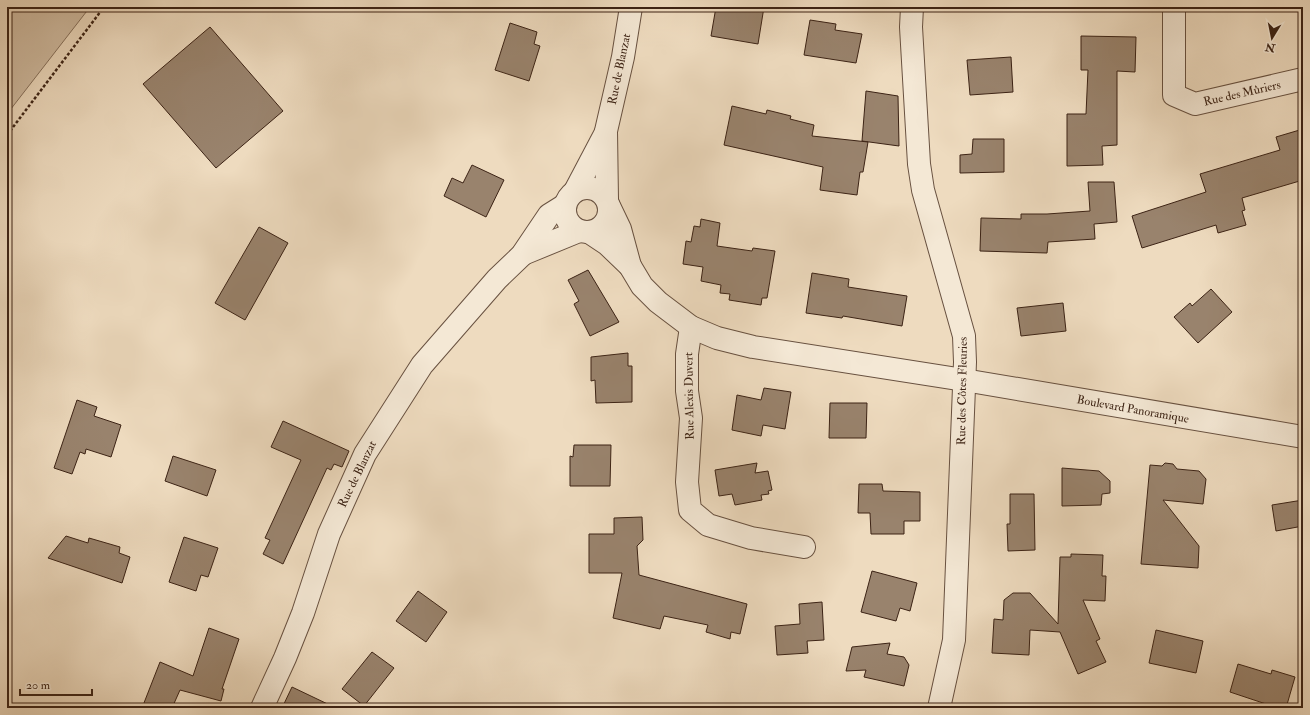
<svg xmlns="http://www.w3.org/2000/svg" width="1310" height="715" font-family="'IM FELL Double Pica',serif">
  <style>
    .grass { fill: #d0bca2; stroke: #86705c }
    .building { fill: #99836d; stroke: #3c2315 }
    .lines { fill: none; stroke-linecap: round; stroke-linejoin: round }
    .minor-casing { stroke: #685140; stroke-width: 24 }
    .tertiary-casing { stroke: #685140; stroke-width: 24 }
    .path { stroke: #3c2315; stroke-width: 2.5; stroke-dasharray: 3 2; stroke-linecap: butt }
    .minor { stroke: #f4e8d5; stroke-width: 22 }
    .tertiary { stroke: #f4e8d5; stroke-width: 22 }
    .labels { text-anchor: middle; stroke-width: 3; stroke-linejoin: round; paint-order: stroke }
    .street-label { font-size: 12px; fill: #3c2315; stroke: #f4e8d5 }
  </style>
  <rect width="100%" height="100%" fill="#eedbbf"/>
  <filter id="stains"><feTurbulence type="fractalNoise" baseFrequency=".005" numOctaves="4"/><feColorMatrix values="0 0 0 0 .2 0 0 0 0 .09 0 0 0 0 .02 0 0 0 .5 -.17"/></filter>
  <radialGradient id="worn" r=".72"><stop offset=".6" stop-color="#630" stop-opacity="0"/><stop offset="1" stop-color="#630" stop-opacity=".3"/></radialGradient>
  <!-- grass -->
  <polygon class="grass" points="7,7 90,7 7,114"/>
  <!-- building -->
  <g class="building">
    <polygon points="716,7 764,7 758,44 711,36"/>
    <polygon points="810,20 836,24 835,30 862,34 856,63 804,55"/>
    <polygon points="510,23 537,32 534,44 540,46 529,81 495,70"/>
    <polygon points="210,27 283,111 216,168 143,84"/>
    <polygon points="1081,36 1136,37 1135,72 1117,71 1117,145 1102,146 1103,165 1067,166 1067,114 1086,114 1088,70 1081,70"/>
    <polygon points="1011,57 1013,92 970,95 967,60"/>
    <polygon points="866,91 898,96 899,146 862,141"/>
    <polygon points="732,106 766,114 767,110 791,116 790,119 814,125 812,136 868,142 863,172 860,172 857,195 820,190 823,167 724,145"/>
    <polygon points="1303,129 1303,180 1242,198 1245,210 1242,211 1246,225 1218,233 1216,225 1142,248 1132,216 1206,192 1200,174 1280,150 1276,137"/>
    <polygon points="973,139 1004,139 1004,172 960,173 960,155 972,154"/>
    <polygon points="472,165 504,180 486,217 444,196 452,178 463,183"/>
    <polygon points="1088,182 1114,182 1117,222 1094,224 1095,239 1048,242 1047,253 980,251 981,218 1021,219 1021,214 1047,214 1090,211"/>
    <polygon points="701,219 720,223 717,246 752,251 753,248 775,251 767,298 762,298 761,305 729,300 730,294 720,293 721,285 701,281 703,267 683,264 686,241 691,242 694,226 700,227"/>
    <polygon points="259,227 288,243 245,320 215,303"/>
    <polygon points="588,270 619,322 590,336 574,304 579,301 568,280"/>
    <polygon points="812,273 849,279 848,287 907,296 902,326 843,316 842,318 806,313"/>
    <polygon points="1211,289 1232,312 1198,343 1174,317 1190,303 1192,306"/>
    <polygon points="1063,303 1066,331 1021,336 1017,308"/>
    <polygon points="628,353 628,366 632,366 632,402 596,403 595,380 591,381 591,357"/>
    <polygon points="764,388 791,392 785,429 763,425 761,436 732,430 737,395 761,400"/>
    <polygon points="77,400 97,407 94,416 121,425 111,457 86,449 85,454 80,452 72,474 54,468"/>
    <polygon points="830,403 867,403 866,438 829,438"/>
    <polygon points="283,421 349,451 342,467 334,464 331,470 327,468 283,564 263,554 270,540 265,538 301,460 271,447"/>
    <polygon points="574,445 611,445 610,486 570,486 570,456 573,457"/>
    <polygon points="173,456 216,470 207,496 165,481"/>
    <polygon points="757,463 755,473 768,471 772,490 768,491 769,494 761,495 762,500 735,505 732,494 719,496 715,470"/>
    <polygon points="1165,463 1173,464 1177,469 1199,471 1206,479 1203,504 1163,500 1199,546 1198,568 1141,564 1150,465 1162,466"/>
    <polygon points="1062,468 1099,471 1110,481 1110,493 1102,494 1101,505 1062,506"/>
    <polygon points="859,484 882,484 883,491 920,492 920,521 904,521 904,534 871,534 870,513 858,513"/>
    <polygon points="1010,494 1034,494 1035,550 1008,551 1007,524 1010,524"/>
    <polygon points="1303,500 1303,526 1276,531 1272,505"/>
    <polygon points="642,517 643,540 637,546 639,575 747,604 740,634 731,632 730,639 706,632 708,625 664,616 660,629 613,618 622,573 589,573 589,534 614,534 614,518"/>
    <polygon points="66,536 88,543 89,538 120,547 119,553 130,557 122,583 48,558"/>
    <polygon points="184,537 218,548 208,577 201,575 196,591 169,582"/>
    <polygon points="1071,554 1103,555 1102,576 1106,576 1105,601 1083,600 1100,639 1096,641 1106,662 1078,674 1060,632 1030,630 1029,655 992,653 994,619 1003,620 1004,600 1013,593 1030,593 1058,624 1060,557 1071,557"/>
    <polygon points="872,571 917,583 910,611 900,608 896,621 861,612"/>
    <polygon points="418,591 447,612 426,642 396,621"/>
    <polygon points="822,602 824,640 807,641 808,653 777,655 775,626 800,624 799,604"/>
    <polygon points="209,628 239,639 222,689 224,689 221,701 180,690 172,708 142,708 160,662 193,676"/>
    <polygon points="1156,630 1203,641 1196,673 1149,663"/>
    <polygon points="890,643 887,654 904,657 909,665 904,686 864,677 866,670 846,671 852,647"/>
    <polygon points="372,652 394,668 364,706 342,689"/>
    <polygon points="1238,664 1271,674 1272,670 1295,677 1286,708 1278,708 1230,692"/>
    <polygon points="292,687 336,708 282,708"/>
  </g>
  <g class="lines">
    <!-- minor casing -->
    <g class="minor-casing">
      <g id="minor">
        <polyline points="912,7 911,27 919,164 923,190 964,336 965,362 954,640 939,708"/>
        <polyline points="1174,7 1174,95 1195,104 1303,79"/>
        <polyline points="609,206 620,229 630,266"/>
        <polyline points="589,232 607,244 630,266 642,286 658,302 691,327 717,338 753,347 964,380 1303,437"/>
        <polyline points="523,254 579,231"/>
        <polyline points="691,327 687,354 687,391 691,418 687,482 690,510 708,525 751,538 804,547"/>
        <polyline points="262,708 285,658 303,613 329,534 365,454 422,365 497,279 522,255 549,215 565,205"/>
      </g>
    </g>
    <!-- tertiary casing -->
    <g class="tertiary-casing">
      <g id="tertiary">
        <circle cx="587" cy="210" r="22"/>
        <polyline points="575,191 605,134"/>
        <polyline points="607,200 606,131 623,57 631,7"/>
      </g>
    </g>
    <!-- path -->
    <polyline class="path" points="7,135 104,7"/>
    <!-- minor -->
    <use href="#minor" class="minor"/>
    <!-- tertiary -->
    <use href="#tertiary" class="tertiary"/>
  </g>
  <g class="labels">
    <!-- street labels -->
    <g class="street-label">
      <text transform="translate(619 69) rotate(-78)" y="4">Rue de Blanzat</text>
      <text transform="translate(1242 93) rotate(-13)" y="4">Rue des Mûriers</text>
      <text transform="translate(962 391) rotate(-89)" y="4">Rue des Côtes Fleuries</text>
      <text transform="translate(689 396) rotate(-91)" y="4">Rue Alexis Duvert</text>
      <text transform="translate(1133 409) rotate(10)" y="4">Boulevard Panoramique</text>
      <text transform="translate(357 474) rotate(-64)" y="4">Rue de Blanzat</text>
    </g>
  </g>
  <!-- margin -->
  <rect width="1310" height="715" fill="none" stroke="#eedbbf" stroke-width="24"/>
  <rect x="8" y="8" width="1294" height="699" fill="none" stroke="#3c2315" stroke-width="2"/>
  <rect x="12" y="12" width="1286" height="691" fill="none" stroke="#3c2315"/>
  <!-- north arrow -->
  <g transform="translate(1272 38) rotate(190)" stroke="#f4e8d5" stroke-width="3" paint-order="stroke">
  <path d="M0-3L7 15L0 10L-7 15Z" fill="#3c2315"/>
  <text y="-6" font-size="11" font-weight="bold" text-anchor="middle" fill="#3c2315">N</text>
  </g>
  <!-- scale -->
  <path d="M20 689v6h72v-6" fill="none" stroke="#3c2315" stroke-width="2"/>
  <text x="26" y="689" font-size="12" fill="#3c2315" stroke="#f4e8d5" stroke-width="3" paint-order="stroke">20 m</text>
  <rect width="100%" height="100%" filter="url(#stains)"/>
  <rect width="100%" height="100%" fill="url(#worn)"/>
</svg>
